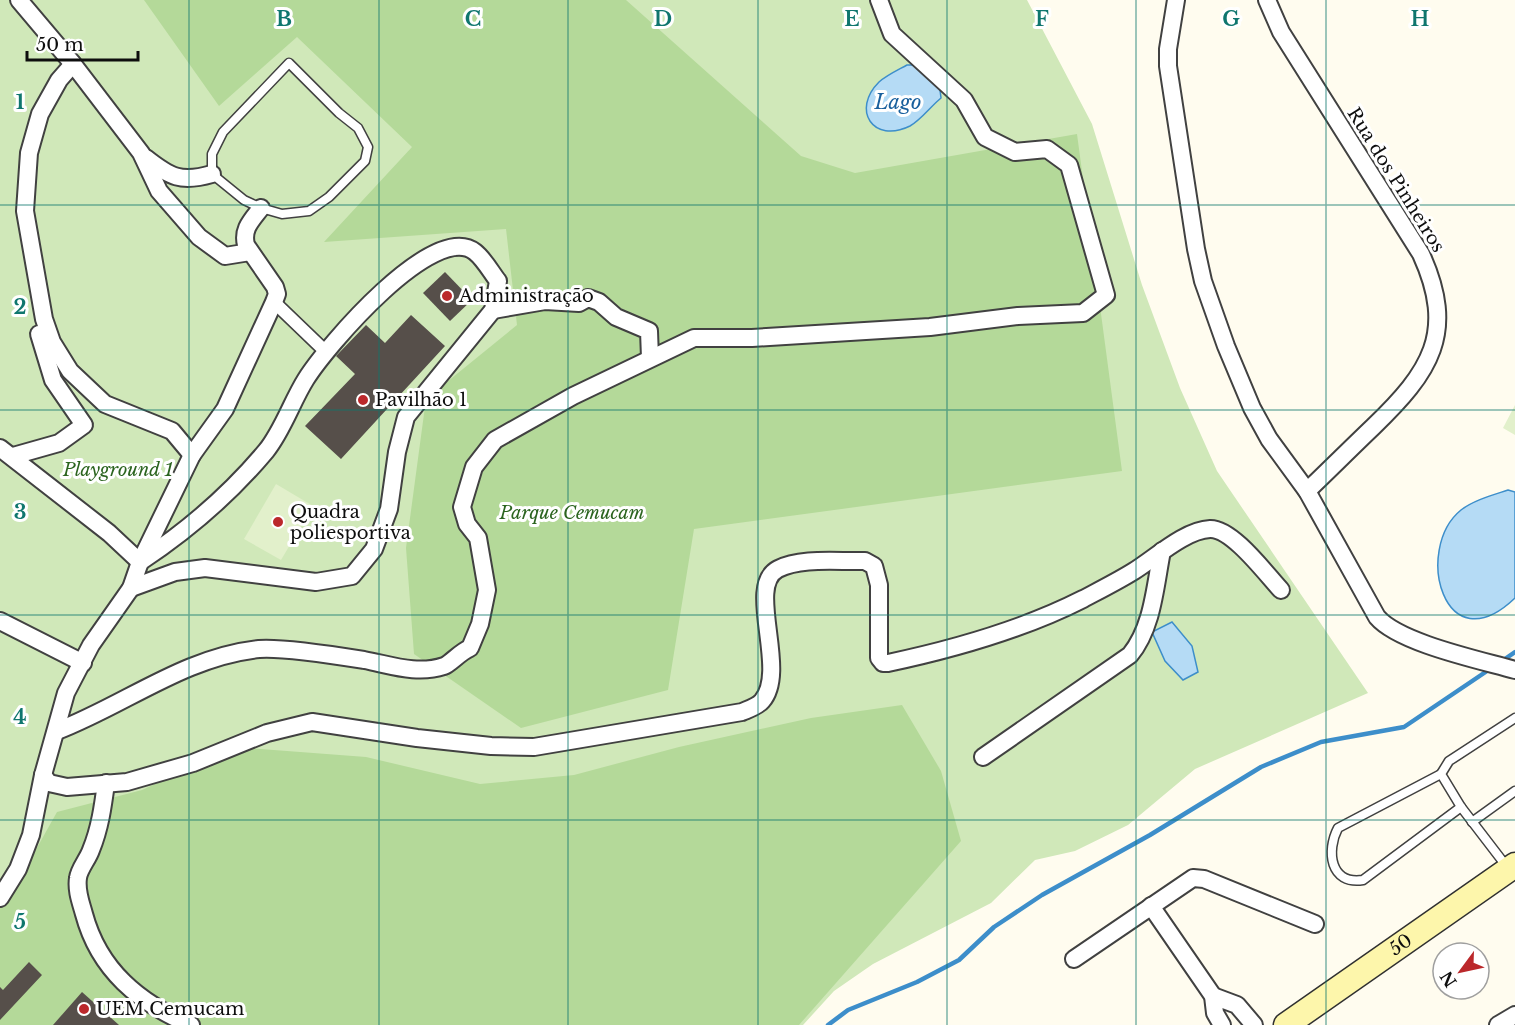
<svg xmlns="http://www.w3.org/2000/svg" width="1515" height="1025" font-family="'Libre Baskerville',serif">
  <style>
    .green { fill: #d0e8b9 }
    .forest { fill: #b4d999 }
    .pitch { fill: #e2f0cb }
    .water { fill: #b5dbf5; stroke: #3d8eca; stroke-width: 1.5 }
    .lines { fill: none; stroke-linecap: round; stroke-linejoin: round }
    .stream { stroke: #3d8eca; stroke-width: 4.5 }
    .building { fill: #564f4a }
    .service-casing { stroke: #414141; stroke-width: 11 }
    .pedestrian-casing { stroke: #414141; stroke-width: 15 }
    .minor-casing { stroke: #414141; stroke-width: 20 }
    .secondary-casing { stroke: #303030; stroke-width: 27 }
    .service { stroke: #fff; stroke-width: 8 }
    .pedestrian { stroke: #fff; stroke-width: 12 }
    .minor { stroke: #fff; stroke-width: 16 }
    .secondary { stroke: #fdf6ab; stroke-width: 24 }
    .grid { fill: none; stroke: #0f766e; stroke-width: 1.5; stroke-opacity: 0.55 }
    .poi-dot { fill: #bb282b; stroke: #fff; stroke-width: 2 }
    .labels { text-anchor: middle; stroke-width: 6; stroke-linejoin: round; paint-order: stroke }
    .street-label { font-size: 18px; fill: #0e0e0e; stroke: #fff }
    .poi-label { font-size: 18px; fill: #0e0e0e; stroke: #fff; text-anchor: start }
    .park-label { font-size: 18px; font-style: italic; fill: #2b641f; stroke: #fff }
    .water-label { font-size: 20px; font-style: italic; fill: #19609d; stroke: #fff }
    .grid-label { font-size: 20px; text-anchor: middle; font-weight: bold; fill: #0f766e; stroke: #fff; stroke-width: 6; stroke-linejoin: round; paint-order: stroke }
  </style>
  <rect width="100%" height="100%" fill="#fffcef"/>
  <!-- green -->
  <polygon class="green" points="0,0 1027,0 1092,124 1142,285 1180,388 1217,471 1368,693 1195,769 1128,825 1075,851 1035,860 991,903 873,964 834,991 803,1025 0,1025"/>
  <!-- forest -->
  <g class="forest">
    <polygon points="144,0 626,0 801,156 855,173 1077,134 1122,471 694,529 668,690 521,728 414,654 406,548 426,399 517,325 506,229 324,242 412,147 297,37 219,106"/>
    <polygon points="902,705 941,771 961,841 799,1025 0,1025 0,906 29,862 57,812 142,790 236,747 366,757 480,784 574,775 679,747 811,718"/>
  </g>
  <!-- pitch -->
  <g class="pitch">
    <polygon points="1515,405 1515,435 1503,428"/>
    <polygon points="276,484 313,506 281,560 244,539"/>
  </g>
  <!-- water -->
  <g class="water">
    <path d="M907 65H920L939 82 941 98C931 106 921 120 910 126 873 144 851 110 879 82 887 75 898 70 907 65Z"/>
    <path d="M1508 490 1515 492V598C1444 666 1413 549 1461 510 1474 500 1493 495 1508 490Z"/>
    <polygon points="1172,622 1192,646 1198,672 1183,680 1165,661 1152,632"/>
  </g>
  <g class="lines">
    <!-- stream -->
    <g class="stream">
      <polyline points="1502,661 1515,652"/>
      <polyline points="828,1025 848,1010 917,982 959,960 994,927 1042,895 1150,835 1261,767 1321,742 1404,727 1490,669"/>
    </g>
  </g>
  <!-- building -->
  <g class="building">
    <polygon points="445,272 472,300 450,321 423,293"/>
    <polygon points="411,315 445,346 341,459 305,426 355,374 336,356 366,325 385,343"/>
    <polygon points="29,962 42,975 0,1020 0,987 3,990"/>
    <polygon points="82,992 119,1025 53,1025"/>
  </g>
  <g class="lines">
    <!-- service casing -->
    <g class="service-casing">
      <g id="service">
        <polygon points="289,63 339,113 358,128 368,147 365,161 329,197 309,211 282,214 261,208 244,200 212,174 212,154 223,132"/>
        <path d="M1441 774 1338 828C1326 851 1330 885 1363 880L1461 807"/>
        <polyline points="1472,822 1515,791"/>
        <polyline points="1507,867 1461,807 1441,774 1449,761 1515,718"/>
      </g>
    </g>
    <!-- pedestrian casing -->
    <g class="pedestrian-casing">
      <polyline id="pedestrian" points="274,302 325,351"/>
    </g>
    <!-- minor casing -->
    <g class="minor-casing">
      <g id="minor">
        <polyline points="19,0 73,64 141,153 159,191 199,237 225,256 250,252"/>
        <path d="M1176 0 1168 49V66L1196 249 1203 281 1226 346 1252 408 1269 439 1307 491 1377 617C1399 643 1480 660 1515 670"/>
        <path d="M1267 0 1281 32 1421 254C1457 333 1430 372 1373 427 1351 448 1329 470 1307 491"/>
        <polyline points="73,64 59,80 40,114 29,153 25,211 44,319 52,342 70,371 105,404 172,431 192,455"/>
        <path d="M146 158C170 177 181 183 212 174"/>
        <polyline points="493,310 545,301 579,303 588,298 599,302 616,317 649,331 650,358"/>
        <path d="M0 448 109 533 140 562C187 531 230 494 266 451 283 430 292 401 306 379 326 347 434 220 475 252 484 259 491 272 498 281L493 310 406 417 397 452 389 509 374 549 352 576 316 582 205 568 175 572 131 588"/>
        <polyline points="13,456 59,443 84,425 53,380 39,334"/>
        <polyline points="0,621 83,663"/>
        <path d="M57 731C125 705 184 657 259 649 283 647 339 656 364 660 391 665 417 675 444 666 450 664 460 652 470 648L480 624 487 590 478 538 467 524 462 507 474 467 495 440 573 396 694 338H752L930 327 1018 316 1083 313 1106 295 1069 165 1047 149 1015 152 985 137 964 100 892 34 879 0"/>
        <path d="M983 757 1130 655C1153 627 1155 586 1162 551"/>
        <path d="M43 775 49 783 67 787 127 782 193 763 267 733 312 722 417 738 491 746 534 747 742 712C749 709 758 706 762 701 789 670 745 586 778 569 801 557 839 562 865 561L874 566 879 585V658L883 663H888C954 649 1022 630 1083 599 1100 590 1118 581 1134 571 1155 558 1185 530 1210 529 1232 528 1266 574 1281 590"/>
        <path d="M106 783C103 806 100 828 91 850 88 859 79 869 78 878 76 891 81 903 84 914 99 970 139 1003 191 1025"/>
        <path d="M0 898 18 869 31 835 43 775 66 693 91 645 131 588 140 562 192 455 225 409 274 302 277 294 275 287 246 245C242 229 251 221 261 208"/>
        <polyline points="1151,906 1213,996 1215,1013 1222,1025"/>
        <polyline points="1074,959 1193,878 1204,879 1315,924"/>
        <polyline points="1213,996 1237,1005 1254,1025"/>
        <polyline points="1498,1025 1515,1015"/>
      </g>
    </g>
    <!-- secondary casing -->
    <g class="secondary-casing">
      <g id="secondary">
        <path id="s1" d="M1286 1025 1515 865"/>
      </g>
    </g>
    <!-- service -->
    <use href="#service" class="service"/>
    <!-- pedestrian -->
    <use href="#pedestrian" class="pedestrian"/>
    <!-- minor -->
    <use href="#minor" class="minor"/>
    <!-- secondary -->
    <use href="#secondary" class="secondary"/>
  </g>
  <!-- grid -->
  <path class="grid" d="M189 0V1025M379 0V1025M568 0V1025M758 0V1025M947 0V1025M1136 0V1025M1326 0V1025M0 205H1515M0 410H1515M0 615H1515M0 820H1515"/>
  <!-- markers -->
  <g class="poi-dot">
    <circle cx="447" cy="296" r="6"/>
    <circle cx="363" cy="400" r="6"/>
    <circle cx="278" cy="522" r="6"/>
    <circle cx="84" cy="1009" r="6"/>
  </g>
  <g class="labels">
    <!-- street labels -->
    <g class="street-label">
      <text transform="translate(1396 180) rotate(58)" y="6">Rua dos Pinheiros</text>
      <text dy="6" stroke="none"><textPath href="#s1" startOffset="140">50</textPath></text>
    </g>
    <!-- poi labels -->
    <g class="poi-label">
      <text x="459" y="302">Administração</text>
      <text x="375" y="406">Pavilhão 1</text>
      <text x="290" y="518">Quadra<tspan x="290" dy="21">poliesportiva</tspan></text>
      <text x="96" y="1015">UEM Cemucam</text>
    </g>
    <!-- park labels -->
    <g class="park-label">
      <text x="118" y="476">Playground 1</text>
      <text x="572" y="519">Parque Cemucam</text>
    </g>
    <!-- water labels -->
    <g class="water-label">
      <text x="898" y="109">Lago</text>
    </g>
  </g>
  <g class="grid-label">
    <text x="284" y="26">B</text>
    <text x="473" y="26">C</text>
    <text x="663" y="26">D</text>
    <text x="852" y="26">E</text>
    <text x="1042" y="26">F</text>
    <text x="1231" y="26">G</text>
    <text x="1420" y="26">H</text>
    <text x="20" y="109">1</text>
    <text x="20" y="314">2</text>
    <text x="20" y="519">3</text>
    <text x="20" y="724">4</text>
    <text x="20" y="929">5</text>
  </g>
  <!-- north arrow -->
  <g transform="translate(1461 971) rotate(237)"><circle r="28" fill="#ffffff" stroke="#9f9f9f" stroke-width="1.5"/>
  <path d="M0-4.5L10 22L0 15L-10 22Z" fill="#bb282b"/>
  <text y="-9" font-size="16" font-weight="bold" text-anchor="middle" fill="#0e0e0e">N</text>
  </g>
  <!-- scale -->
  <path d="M27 51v9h111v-9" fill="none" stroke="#0e0e0e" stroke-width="3"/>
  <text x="36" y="51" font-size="18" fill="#0e0e0e" stroke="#ffffff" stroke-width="4.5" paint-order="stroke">50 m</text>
</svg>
